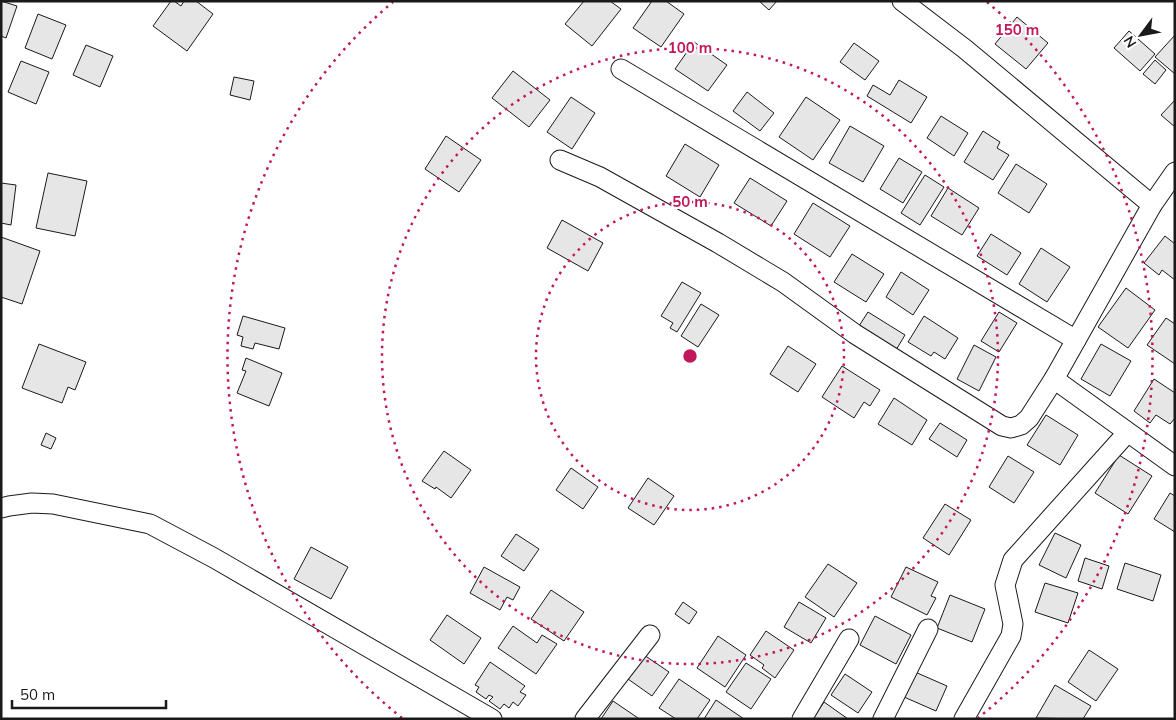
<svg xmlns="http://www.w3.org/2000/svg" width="1176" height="720" font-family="Mulish,sans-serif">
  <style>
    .building { fill: #e6e6e6; stroke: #1a1a1a }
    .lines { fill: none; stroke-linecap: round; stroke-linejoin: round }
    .street-casing { stroke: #1a1a1a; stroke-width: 21 }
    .street { stroke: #fff; stroke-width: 19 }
    .ring { fill: none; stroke: #c2185b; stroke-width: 2.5; stroke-dasharray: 2.5 5 }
    .centre { fill: #c2185b; stroke: #fff; stroke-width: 2.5 }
    .ring-label { font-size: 15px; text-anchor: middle; font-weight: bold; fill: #c2185b; stroke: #fff; stroke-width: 4; stroke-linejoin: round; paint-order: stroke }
  </style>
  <rect width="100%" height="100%" fill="#fff"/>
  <!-- building -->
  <g class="building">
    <polygon points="1,1 17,6 6,38 1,36"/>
    <polygon points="171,1 174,1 181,6 184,1 196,1 213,14 187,51 153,26"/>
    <polygon points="584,1 610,1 621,9 592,46 565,24"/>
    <polygon points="652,1 666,1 684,14 661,47 633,28"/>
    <polygon points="759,1 777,1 769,10"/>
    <polygon points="38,14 66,25 52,59 25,48"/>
    <polygon points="1017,17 1048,43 1026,69 995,44"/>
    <polygon points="1129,31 1155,54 1140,71 1114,48"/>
    <polygon points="1175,35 1175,74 1155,57"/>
    <polygon points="694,42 727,65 708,91 675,69"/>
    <polygon points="854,43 879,61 865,80 840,62"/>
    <polygon points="86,45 113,56 100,87 73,75"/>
    <polygon points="1155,60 1166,70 1155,84 1143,74"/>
    <polygon points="21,61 49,72 36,104 8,92"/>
    <polygon points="513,71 550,100 529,127 492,98"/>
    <polygon points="234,77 254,81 250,100 230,95"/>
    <polygon points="899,80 927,97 911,123 867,96 873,85 890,95"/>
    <polygon points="747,92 774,113 760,131 733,111"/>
    <polygon points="571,97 595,113 572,149 547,132"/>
    <polygon points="806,97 840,120 813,160 779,137"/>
    <polygon points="1175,100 1175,127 1161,115"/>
    <polygon points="941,116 968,133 954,156 927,138"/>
    <polygon points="850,126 884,146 863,182 829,163"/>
    <polygon points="983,131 1000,142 997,148 1009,155 993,180 964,162"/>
    <polygon points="446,136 481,160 459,192 425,169"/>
    <polygon points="685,144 719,165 700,197 666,176"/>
    <polygon points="899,158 922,172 903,203 880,189"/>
    <polygon points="1016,164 1047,184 1029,213 998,193"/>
    <polygon points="48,173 87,181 75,236 36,228"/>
    <polygon points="925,175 944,187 920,225 901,213"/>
    <polygon points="750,178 787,201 771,226 734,203"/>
    <polygon points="1,183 16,185 11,225 1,223"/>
    <polygon points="948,188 979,208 962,235 931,216"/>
    <polygon points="813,203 850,226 830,257 794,234"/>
    <polygon points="562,220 603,243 588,271 547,248"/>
    <polygon points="991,234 1021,253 1007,275 977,256"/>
    <polygon points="1165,236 1175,244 1175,280 1162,270 1159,275 1144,263"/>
    <polygon points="1,237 40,251 22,304 1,297"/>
    <polygon points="1041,248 1070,267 1047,302 1019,284"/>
    <polygon points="852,254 884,274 866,302 834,282"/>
    <polygon points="901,272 929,290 913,315 886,297"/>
    <polygon points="682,282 701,293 677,332 670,328 673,323 661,316"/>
    <polygon points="1126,288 1155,310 1128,348 1098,327"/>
    <polygon points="701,304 719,315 698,347 681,336"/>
    <polygon points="868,312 905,335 896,350 859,326"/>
    <polygon points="999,312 1017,323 999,352 981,341"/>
    <polygon points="243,316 285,328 279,349 255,343 253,349 241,346 243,337 237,335"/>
    <polygon points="924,316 958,338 945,359 934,352 931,356 908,342"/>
    <polygon points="1166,318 1175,324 1175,364 1147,345"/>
    <polygon points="39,344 86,362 75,390 68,387 62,403 22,388"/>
    <polygon points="1101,344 1131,361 1110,396 1081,379"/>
    <polygon points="974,345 996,357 979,391 957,379"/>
    <polygon points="788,346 816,364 798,392 770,374"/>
    <polygon points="246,358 282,373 269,406 237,393 246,371 242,370"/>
    <polygon points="842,366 880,390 870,406 864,402 854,418 822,397"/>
    <polygon points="1154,379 1175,393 1175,418 1170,424 1156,415 1150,423 1134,411"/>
    <polygon points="894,398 927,420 912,445 878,424"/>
    <polygon points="1046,415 1078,435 1060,465 1027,445"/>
    <polygon points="940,423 967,440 957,457 929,439"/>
    <polygon points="46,433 56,438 51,449 41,445"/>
    <polygon points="444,451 471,470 451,498 436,487 435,489 422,481"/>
    <polygon points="1119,455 1152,476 1128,514 1095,493"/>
    <polygon points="1008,456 1034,472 1014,503 989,487"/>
    <polygon points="571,468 598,487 583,509 556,490"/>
    <polygon points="648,478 674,496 654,525 628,508"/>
    <polygon points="1170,493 1175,496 1175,532 1154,519"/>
    <polygon points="945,504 971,520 949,555 923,538"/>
    <polygon points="1055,533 1081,545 1066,578 1039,565"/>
    <polygon points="516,534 539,549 524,571 501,556"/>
    <polygon points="311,547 348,567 331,599 294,579"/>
    <polygon points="1085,558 1109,566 1102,589 1078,581"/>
    <polygon points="1125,563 1161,575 1153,601 1117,589"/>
    <polygon points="828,564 857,583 834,617 805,597"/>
    <polygon points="484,567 520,587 513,600 507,597 500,610 470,593"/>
    <polygon points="906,567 938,582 931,596 936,598 927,615 891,597"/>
    <polygon points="1045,583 1078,593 1068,623 1035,612"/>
    <polygon points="551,590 584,612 564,641 531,619"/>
    <polygon points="950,595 985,609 972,642 937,628"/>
    <polygon points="683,602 697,612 689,624 675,614"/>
    <polygon points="799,602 826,618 811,643 784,627"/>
    <polygon points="447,615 481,638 464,664 430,640"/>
    <polygon points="875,616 911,635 896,664 860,645"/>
    <polygon points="513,626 537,643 542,635 557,644 536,674 498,648"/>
    <polygon points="766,631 794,650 775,678 762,668 764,665 750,655"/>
    <polygon points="718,636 746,655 725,687 697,668"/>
    <polygon points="1089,650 1118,669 1096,701 1068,682"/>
    <polygon points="644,655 669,672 652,696 628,679"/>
    <polygon points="490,662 525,686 520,692 526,695 518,706 513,702 509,708 504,704 500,709 489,701 493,697 489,695 486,699 476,692 479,687 475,685"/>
    <polygon points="746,663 771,679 751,709 726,692"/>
    <polygon points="915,672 947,686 936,711 904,697"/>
    <polygon points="845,674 872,692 858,713 831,695"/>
    <polygon points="679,679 710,700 697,719 676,719 659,708"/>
    <polygon points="1055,685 1091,706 1083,719 1036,718"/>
    <polygon points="716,700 744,719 704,719"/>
    <polygon points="613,701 638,718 637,719 601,719"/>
    <polygon points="824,702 848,719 813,719"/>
  </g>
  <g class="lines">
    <!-- street casing -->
    <g class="street-casing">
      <g id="street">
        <polyline points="902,1 965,49 1152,205"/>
        <polyline points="621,69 1076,340"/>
        <polyline points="560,160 600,177 718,243 783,282 855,334 1002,426 1011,428 1021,425 1029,418 1054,379 1152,205 1175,172"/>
        <polyline points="1054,379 1175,466"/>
        <polyline points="1,508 9,506 32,503 53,504 150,524 214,558 492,719"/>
        <polyline points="585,719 650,635"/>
        <polyline points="802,719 849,639"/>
        <polyline points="883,719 928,629"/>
        <polyline points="964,719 1011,636 1013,624 1005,585 1013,560 1127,433"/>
      </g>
    </g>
    <!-- street -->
    <use href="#street" class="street"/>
  </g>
  <!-- distance rings -->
  <g class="ring">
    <circle cx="690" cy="356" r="154"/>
    <circle cx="690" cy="356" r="308"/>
    <path d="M402 718A462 462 0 0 1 393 2M987 2A462 462 0 0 1 978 718"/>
  </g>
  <circle cx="690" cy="356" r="8" class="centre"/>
  <g class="ring-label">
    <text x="1017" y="35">150 m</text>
    <text x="690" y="53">100 m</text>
    <text x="690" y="207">50 m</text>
  </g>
  <!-- border -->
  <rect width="1176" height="720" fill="none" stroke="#1a1a1a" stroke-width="5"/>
  <!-- north arrow -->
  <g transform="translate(1141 35) rotate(238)" stroke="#ffffff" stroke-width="4" paint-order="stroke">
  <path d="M0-4L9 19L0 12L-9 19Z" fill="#1a1a1a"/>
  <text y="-8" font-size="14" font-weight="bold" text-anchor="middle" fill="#1a1a1a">N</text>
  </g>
  <!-- scale -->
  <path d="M12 700v8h154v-8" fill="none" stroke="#1a1a1a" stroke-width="2.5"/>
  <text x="20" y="700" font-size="15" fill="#1a1a1a" stroke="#ffffff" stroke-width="4" paint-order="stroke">50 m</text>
</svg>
